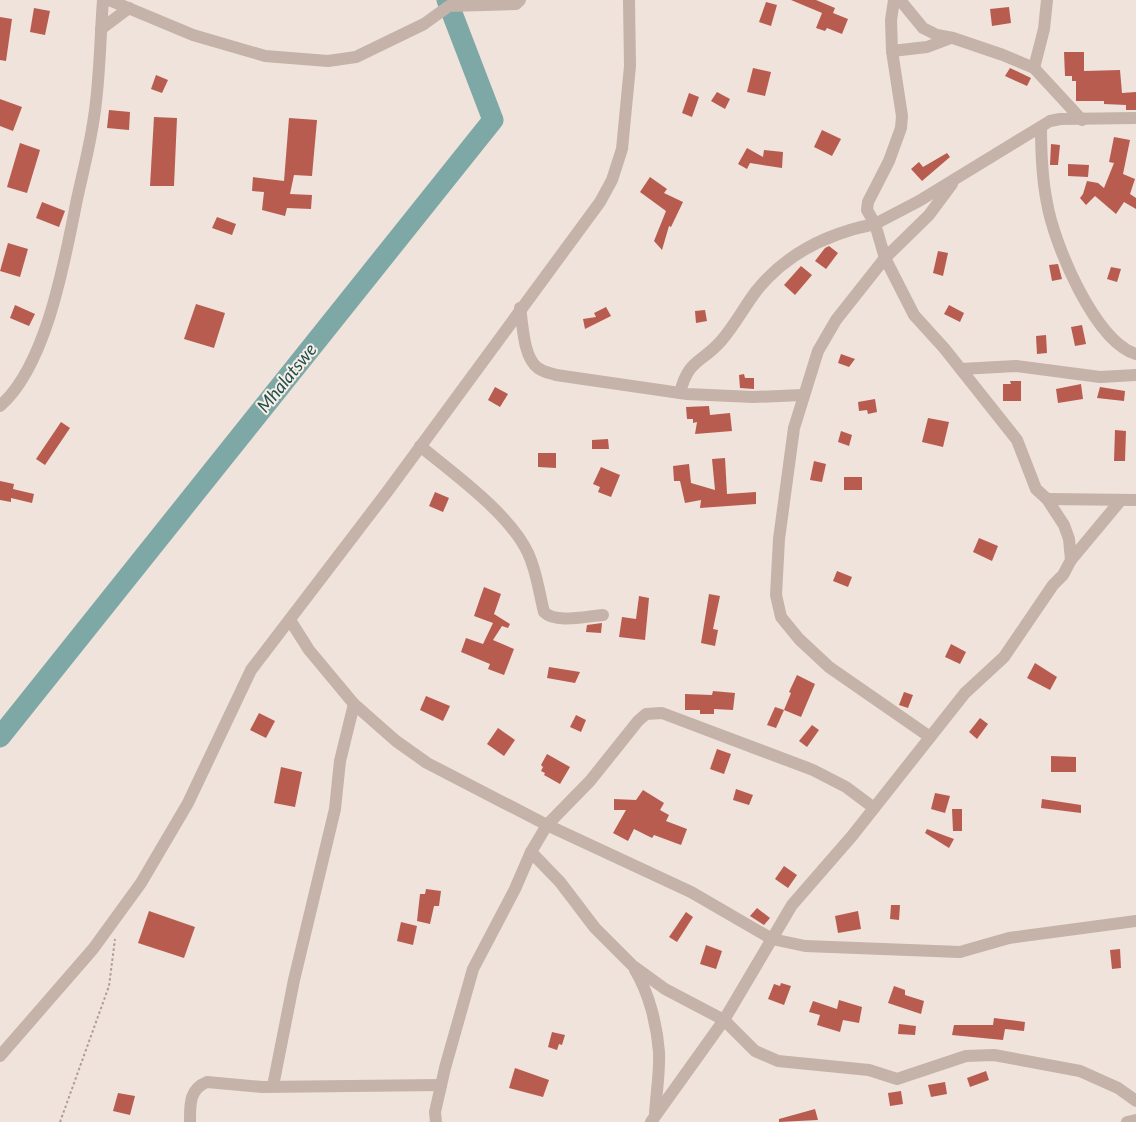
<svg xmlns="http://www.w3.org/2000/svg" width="1136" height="1122" font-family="Lato,sans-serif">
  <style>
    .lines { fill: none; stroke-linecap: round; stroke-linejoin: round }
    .river { stroke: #7ea8a5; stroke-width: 21 }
    .building { fill: #b85c50 }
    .path { stroke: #b19c93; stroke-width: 2; stroke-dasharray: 2.5 2.5; stroke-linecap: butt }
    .minor { stroke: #c5b2a9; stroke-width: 12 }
    .labels { text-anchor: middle; stroke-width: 4; stroke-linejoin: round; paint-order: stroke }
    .water-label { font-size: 18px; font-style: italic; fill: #22504d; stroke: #f7eee7 }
  </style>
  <rect width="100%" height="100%" fill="#efe3db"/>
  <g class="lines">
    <!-- river -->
    <polyline class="river" points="0,737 493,120 447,0"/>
  </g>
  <!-- building -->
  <g class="building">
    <polygon points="791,0 816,0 835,8 833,13 848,19 842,34 827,28 825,31 816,28 822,13"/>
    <polygon points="766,2 777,5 771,26 759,22"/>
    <polygon points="1009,7 1011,23 992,26 990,9"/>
    <polygon points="34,8 50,11 45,35 30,32"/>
    <polygon points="0,17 12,19 6,61 0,60"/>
    <polygon points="1064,52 1084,52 1084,71 1120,70 1122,93 1136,92 1136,110 1126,110 1126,105 1104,104 1104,101 1076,101 1076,81 1072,81 1072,76 1065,76"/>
    <polygon points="753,68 771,72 765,96 747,92"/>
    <polygon points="1010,68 1031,78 1027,86 1005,76"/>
    <polygon points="156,75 168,80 162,93 151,89"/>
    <polygon points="717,92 730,99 725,109 711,101"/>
    <polygon points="689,93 699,97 692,117 682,113"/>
    <polygon points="0,99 22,107 13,131 0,126"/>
    <polygon points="109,110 130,112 129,130 107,128"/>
    <polygon points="154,117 177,118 174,186 150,186"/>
    <polygon points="289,118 317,120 312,176 294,175 290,194 312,195 311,209 287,208 285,216 262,210 264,192 252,191 253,177 284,181"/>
    <polygon points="822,130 841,139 832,156 814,147"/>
    <polygon points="1114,137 1130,140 1123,174 1135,179 1130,194 1136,198 1136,209 1124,202 1116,214 1095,196 1086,205 1080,198 1083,194 1087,181 1098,183 1104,188 1114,163 1109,162"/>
    <polygon points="20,143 40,150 27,193 7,187"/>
    <polygon points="1051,144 1060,145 1058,165 1050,165"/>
    <polygon points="747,148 763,157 764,150 783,152 782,168 750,163 747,169 738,164"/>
    <polygon points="947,153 950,157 922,181 911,169 919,162 923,167"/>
    <polygon points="1068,164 1089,165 1088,177 1068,176"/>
    <polygon points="650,177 667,189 664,193 683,202 671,227 669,226 662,250 654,241 666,211 640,192"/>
    <polygon points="42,202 65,211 59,227 36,218"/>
    <polygon points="217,217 236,224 232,235 212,228"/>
    <polygon points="8,243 28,249 20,277 0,271"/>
    <polygon points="829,246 838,253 826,269 815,261 825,248"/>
    <polygon points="938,251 948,253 943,276 933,273"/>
    <polygon points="1058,264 1062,279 1052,281 1049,265"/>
    <polygon points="801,266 812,275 795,295 784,285"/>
    <polygon points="1111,267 1121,269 1117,282 1107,279"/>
    <polygon points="196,304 225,313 214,348 184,339"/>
    <polygon points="15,305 35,314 29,326 10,318"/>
    <polygon points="949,305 964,313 960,322 944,314"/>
    <polygon points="606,307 611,316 585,329 583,319 596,317 594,313"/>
    <polygon points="705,310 707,321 696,323 695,311"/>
    <polygon points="1082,325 1086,344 1075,346 1071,327"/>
    <polygon points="1046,335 1047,353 1037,354 1036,336"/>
    <polygon points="841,354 855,359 849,367 838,363"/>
    <polygon points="744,374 745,378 754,378 754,389 740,388 739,375"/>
    <polygon points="1010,381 1021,381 1021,401 1003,401 1003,384 1011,384"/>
    <polygon points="1081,384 1083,399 1058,403 1056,389"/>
    <polygon points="495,387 508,394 500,407 488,400"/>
    <polygon points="1100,387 1125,391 1124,401 1097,398"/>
    <polygon points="875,399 877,412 868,414 867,410 859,411 858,402"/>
    <polygon points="709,406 710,415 730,413 732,431 695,434 697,422 693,423 693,419 687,419 686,407"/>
    <polygon points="928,418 949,422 943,447 922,442"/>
    <polygon points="61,422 70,428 45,465 36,459"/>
    <polygon points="1115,430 1126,431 1125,461 1114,461"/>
    <polygon points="841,431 852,435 849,446 838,442"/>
    <polygon points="608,439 609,449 592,449 592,440"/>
    <polygon points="538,453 556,453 556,468 538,467"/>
    <polygon points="725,458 727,494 756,492 756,504 700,508 701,500 685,503 680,481 674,481 673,466 689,464 691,483 715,490 712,459"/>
    <polygon points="814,461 826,464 822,482 810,480"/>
    <polygon points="601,467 620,475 611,497 598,492 600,487 593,484"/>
    <rect x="844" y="477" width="18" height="13"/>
    <polygon points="0,481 14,484 13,489 34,494 32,503 11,498 11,502 0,500"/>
    <polygon points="435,492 449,498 443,512 429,506"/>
    <polygon points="979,538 998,546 992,561 973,552"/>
    <polygon points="837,571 852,577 848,587 833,581"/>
    <polygon points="484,587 501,594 494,614 510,624 508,628 502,626 493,640 514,649 504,675 488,669 490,664 461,652 466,638 483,644 493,623 474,616"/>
    <polygon points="709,594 720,596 713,629 718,630 715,646 701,643"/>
    <polygon points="639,596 649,598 645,640 619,637 622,617 636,619"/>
    <polygon points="602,623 601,633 586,632 587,625"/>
    <polygon points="951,644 966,652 960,664 945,657"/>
    <polygon points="1035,663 1057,677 1050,690 1027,678"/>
    <polygon points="549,667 580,672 575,683 547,678"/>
    <polygon points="797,675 815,684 801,717 784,710 791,693 789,692"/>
    <polygon points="713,691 735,693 733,710 714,709 714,714 700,714 700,710 685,710 685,694 712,695"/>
    <polygon points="904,692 913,695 908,708 899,705"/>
    <polygon points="426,696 450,706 443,721 420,710"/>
    <polygon points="775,707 784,710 776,728 767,725"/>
    <polygon points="259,713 275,721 266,738 250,730"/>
    <polygon points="576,715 586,720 581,732 570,727"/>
    <polygon points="980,718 988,724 977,739 969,732"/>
    <polygon points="812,725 819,730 807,747 799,741"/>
    <polygon points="498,728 515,740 504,756 487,744"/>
    <polygon points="717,749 731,754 724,774 710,769"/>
    <polygon points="547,754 570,767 560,784 544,775 545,773 541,771 543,767 541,765"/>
    <polygon points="1051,756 1076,757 1076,772 1051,772"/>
    <polygon points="281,767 302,772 295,807 274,803"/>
    <polygon points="736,789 753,795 749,805 733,800"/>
    <polygon points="643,790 664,803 660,810 669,815 666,821 687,829 681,845 654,835 652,838 634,829 628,841 613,833 626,810 614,810 614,799 636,800"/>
    <polygon points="935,793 950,796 945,813 931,809"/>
    <polygon points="1042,799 1081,805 1081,813 1041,808"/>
    <polygon points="952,809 962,809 962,831 953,831"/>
    <polygon points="927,829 954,839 949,848 925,833"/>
    <polygon points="784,866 797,875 788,888 775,879"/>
    <polygon points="426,889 441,891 439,906 434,906 430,924 417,921 420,894 425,894"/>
    <polygon points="891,905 900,905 899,920 890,919"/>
    <polygon points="757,908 770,918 764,925 750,916"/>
    <polygon points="149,911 195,927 184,958 138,943"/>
    <polygon points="858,911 861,929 838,933 835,916"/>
    <polygon points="686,912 693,917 677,942 669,937"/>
    <polygon points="401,922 417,926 413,945 397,941"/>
    <polygon points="706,945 722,951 716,969 700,964"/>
    <polygon points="1120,949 1121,968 1112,969 1110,950"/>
    <polygon points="781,983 791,986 784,1005 768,999 774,984 780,986"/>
    <polygon points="894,986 905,990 905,995 924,1001 921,1014 888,1003"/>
    <polygon points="839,1000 862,1007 859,1023 843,1020 840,1032 817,1025 820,1015 809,1012 813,1001 837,1009"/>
    <polygon points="994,1018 1025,1022 1024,1031 1005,1029 1003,1040 952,1035 954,1025 993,1025"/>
    <polygon points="899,1024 916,1026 915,1035 898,1034"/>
    <polygon points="552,1032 565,1035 562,1045 559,1044 557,1050 548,1047"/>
    <polygon points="515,1068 549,1080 543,1097 509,1088"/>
    <polygon points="986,1071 989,1080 970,1087 967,1078"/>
    <polygon points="945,1082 947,1094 931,1097 928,1085"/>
    <polygon points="901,1091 903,1104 890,1106 888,1093"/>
    <polygon points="118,1093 135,1096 130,1115 113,1111"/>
    <polygon points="815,1109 818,1120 779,1122 779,1119"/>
  </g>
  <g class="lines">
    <!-- path -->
    <polyline class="path" points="60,1122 109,986 115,939"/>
    <!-- minor -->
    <g class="minor">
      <polyline points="109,0 193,35 265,56 328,61 356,57 424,24 449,6 516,4 520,0"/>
      <polyline points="900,0 923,28 937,35 953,38 1003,55 1034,68 1082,120"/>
      <polyline points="101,29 129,8"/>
      <polyline points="892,51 927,47 951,38"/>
      <polyline points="1034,68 1044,29 1047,0"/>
      <path d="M1041 127C1041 152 1042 178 1047 203 1054 244 1095 342 1136 354"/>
      <path d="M520 308C523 325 523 357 538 368 543 372 550 373 556 375L687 394 753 397 803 395"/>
      <polyline points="961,369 1016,366 1100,377 1136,375"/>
      <path d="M680 393C688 359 702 363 721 341 735 325 744 307 757 290 787 253 829 233 875 224L867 210 868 202 889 161 901 128 902 116 892 51 891 20 894 0"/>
      <path d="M0 406C47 365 65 259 77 199 83 172 90 145 94 117 100 79 100 39 103 0"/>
      <path d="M420 446C453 473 510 514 528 553 537 572 539 593 544 612 556 624 587 616 603 615"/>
      <polyline points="1047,499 1136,500"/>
      <polyline points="1071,560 1121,500"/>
      <polyline points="290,620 309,650 354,704 396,741 427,763 547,825 691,892 772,939 805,946 960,952 1009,938 1136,921"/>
      <polyline points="930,737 829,667 799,639 781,617 776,595 779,539 794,428 818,351 836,320 885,258 929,215 952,184"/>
      <polyline points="531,852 560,882 595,928 632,965 665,989 724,1020 755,1051 778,1061 869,1070 897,1079 966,1056 994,1055 1080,1071 1118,1088 1136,1101"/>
      <path d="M635 970C649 993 657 1025 659 1052 660 1072 656 1095 655 1115"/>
      <polyline points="0,1056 93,949 141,883 188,803 251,670 387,492 600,202 612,180 622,149 630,66 629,0"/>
      <polyline points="273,1086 294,980 335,809 340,761 354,704"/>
      <path d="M190 1122C190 1105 189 1089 207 1082L262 1087 441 1085"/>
      <polyline points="436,1122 435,1112 445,1068 473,969 515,889 531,852 547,825 590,781 638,721 646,714 662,713 813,770 846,787 874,808"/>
      <polyline points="651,1122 724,1020 792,905 852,836 965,693 1004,657 1053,585 1063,575 1071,560 1069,539 1064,525 1047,499 1036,489 1017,440 944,348 914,315 885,258 875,224 919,201 1050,121 1060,119 1136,118"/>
      <polyline points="1127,1122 1136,1120"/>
    </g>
  </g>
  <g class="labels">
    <!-- water labels -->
    <g class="water-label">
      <text transform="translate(287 378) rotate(-51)" y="6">Mhalatswe</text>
    </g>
  </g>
</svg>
